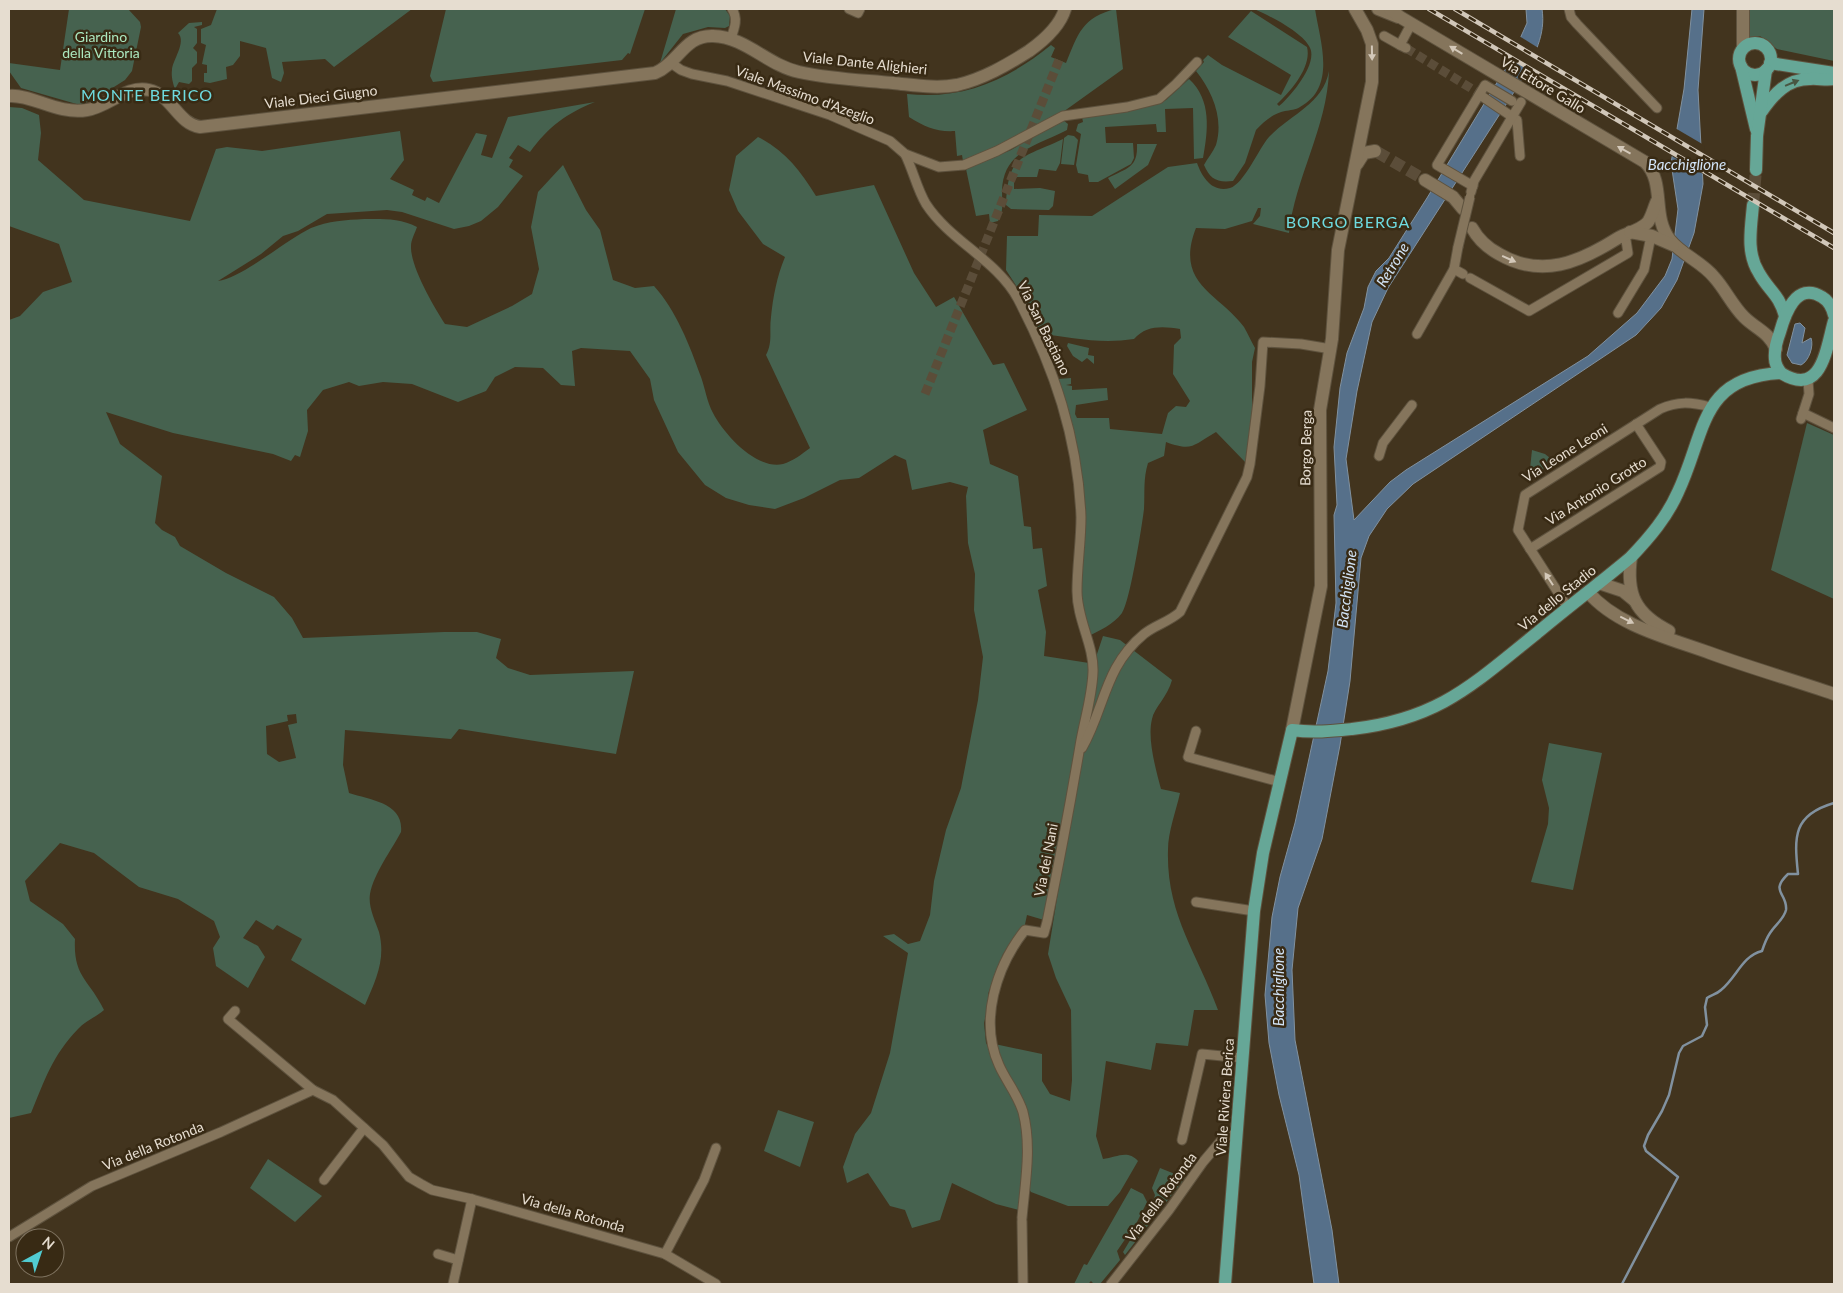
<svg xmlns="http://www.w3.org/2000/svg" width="1843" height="1293" font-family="Lato,sans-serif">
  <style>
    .green { fill: #46624f; fill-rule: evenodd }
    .water { fill: #56708a; stroke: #81919f }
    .pier { fill: #42341e }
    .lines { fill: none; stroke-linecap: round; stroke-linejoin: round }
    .stream { stroke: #81919f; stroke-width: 2.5 }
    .street-tunnel { stroke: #5b4d39; stroke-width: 9; stroke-dasharray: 9 4.5; stroke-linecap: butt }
    .secondary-tunnel { stroke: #5b4d39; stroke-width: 12; stroke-dasharray: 12 6; stroke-linecap: butt }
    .primary-tunnel { stroke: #5b4d39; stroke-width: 12; stroke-dasharray: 12 6; stroke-linecap: butt }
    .street-casing { stroke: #5e523e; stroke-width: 11 }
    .secondary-casing { stroke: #5e523e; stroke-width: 14 }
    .primary-casing { stroke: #5e523e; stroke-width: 14 }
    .street { stroke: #85755c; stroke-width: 9 }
    .secondary { stroke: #85755c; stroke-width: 12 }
    .primary { stroke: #66a797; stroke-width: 12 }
    .rail-casing { stroke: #d1c7b9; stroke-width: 4.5 }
    .rail { stroke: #382a14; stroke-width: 2.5; stroke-dasharray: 8; stroke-linecap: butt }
    .street-bridge-casing { stroke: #5e523e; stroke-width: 11; stroke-linecap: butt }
    .street-bridge { stroke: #85755c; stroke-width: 9 }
    .oneway { fill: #d3c8b9 }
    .oneway2 { fill: #485642 }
    .labels { text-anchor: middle; stroke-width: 5; stroke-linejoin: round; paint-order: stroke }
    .park-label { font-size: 14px; fill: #abe7bf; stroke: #382a14 }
    .street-label { font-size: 14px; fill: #e6ddd0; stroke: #382a14 }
    .water-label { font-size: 15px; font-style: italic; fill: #d2e4f7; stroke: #382a14 }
    .quarter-label { font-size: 16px; letter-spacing: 1px; fill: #6edbe0; stroke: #382a14 }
  </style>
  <rect width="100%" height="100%" fill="#42341e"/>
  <!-- green -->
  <g class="green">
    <polygon points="69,9 128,9 140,22 141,27 132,71 125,80 95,99 80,105 21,88 9,71 9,63 60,70"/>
    <polygon points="217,9 412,9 334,67 325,59 282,62 284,73 281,82 272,78 266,48 240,41 240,56 233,65 226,67 227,79 210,83 204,82 204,73 207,73 207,65 202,64 206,45 201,43 201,29 211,25"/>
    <polygon points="446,9 645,9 630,54 628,53 622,60 433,82 430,76"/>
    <polygon points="676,9 725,9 730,16 729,26 725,28 708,27 683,34 660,63"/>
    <path d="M1116 9 1123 69 1063 112 1010 140 963 161 962 155 957 156 955 131C936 132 925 127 909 117L907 94C963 100 1008 80 1051 45L1055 48 1051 57 1066 63C1078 34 1082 17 1116 9Z"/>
    <path d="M1254 9H1315C1320 41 1337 87 1300 107 1296 110 1290 110 1285 111 1274 113 1264 121 1256 130L1245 163 1233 181C1217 183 1210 179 1204 165 1207 159 1213 152 1216 145 1224 118 1212 91 1196 71L1204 62 1203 60 1208 55 1222 65 1281 95 1291 75 1228 37 1251 11 1307 47C1312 67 1291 91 1277 104L1279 106C1290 97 1320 62 1309 46 1300 31 1270 16 1254 9Z"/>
    <polygon points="1750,9 1834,9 1834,61 1777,49 1760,36 1750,38"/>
    <path d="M202 22V25L194 27 197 29V43L193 48 197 52V63L192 68V81L189 84 179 82 175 89C173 84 171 76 172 70 172 61 187 42 178 33L189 23Z"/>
    <path d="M1329 71C1327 128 1295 178 1289 233L1253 224 1260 216 1261 208H1258L1252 221 1225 229 1196 228C1174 284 1219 293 1244 327 1248 334 1251 341 1255 348L1252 362V410L1247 464 1216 432C1193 445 1193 452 1166 442L1164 456 1148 463C1143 479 1145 493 1144 509 1142 526 1130 602 1122 613 1113 625 1100 630 1087 637 1081 613 1079 589 1081 564 1082 549 1085 534 1085 518 1084 470 1072 425 1058 379L1071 378V384L1066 385 1072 386V390L1107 388 1108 400 1076 405 1075 414 1077 418H1109L1110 429 1162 434 1168 413 1176 406 1186 407 1190 401 1173 374 1174 345 1181 338 1180 329C1163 326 1146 325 1134 339 1101 344 1071 338 1038 333L1019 290 1006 270 1007 236H1038L1039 215 1092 216 1168 167 1197 163C1202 177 1212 193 1230 188 1244 184 1259 148 1269 137 1291 114 1323 104 1329 71Z"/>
    <path d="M1189 79C1212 100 1208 131 1203 158L1194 159 1193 108 1165 109 1166 132H1157L1156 124 1105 127 1106 143H1133L1134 158 1131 164 1098 182H1089L1088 175 1078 173 1076 165 1081 134 1076 131 1078 124 1083 122 1082 117 1152 105 1166 100Z"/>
    <path d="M595 102C567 113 548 127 530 152L518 145 509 158 513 160 509 167 523 176 498 207 481 221 469 226 454 229 402 212 387 210 327 214 298 231 283 236 261 254 218 281C242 278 286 240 311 228 328 221 346 220 364 219 383 219 400 218 417 227 415 233 411 240 411 246 410 266 434 307 445 324L467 327 512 306 532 294 539 269 531 227 538 192 563 165 586 210 600 230 613 280 635 288 654 286C676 310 690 346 701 377 705 388 707 402 713 413 724 434 756 470 783 464 793 461 802 454 810 448L766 355C773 342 769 331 771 317 773 297 777 276 785 257L763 244 738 211 729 190 736 156 758 137C784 150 800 170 816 196L874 185 914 273 936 307 954 297 993 365 1004 363 1027 410 983 430 990 464 1018 476 1024 526 1031 527 1033 549 1042 548 1047 586 1038 590 1046 632 1044 656 1089 663V683L1044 920 1027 915 1024 929 1021 928 1003 954 988 994 990 999 984 1023 986 1043 1017 1100 1026 1152 1019 1210 996 1204 952 1183 940 1220 912 1228 905 1210 890 1206 868 1173 847 1183 843 1167 855 1134 871 1113 890 1053 908 953 883 936 894 934 908 944 920 941 930 915 934 881 946 830 961 788 978 700 983 657 974 610 975 574 968 543 966 496 968 487 950 482 912 490 906 460 895 455 859 478 840 480 804 498 775 509 749 505 726 498 705 485 678 452 654 400 650 379 630 351 581 348 572 351 575 386 561 385 543 368 515 367 495 377 486 391 458 402 412 384 383 382 359 386 349 382 323 390 307 410 308 431 300 457 295 455 291 461 273 454 173 433 106 412 120 444 162 476 155 523 162 530 175 537 180 546 226 573 274 597 292 618 303 638 444 632H477L501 639 496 658 508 668 530 675 634 671 616 754 459 729 451 739 345 730 343 765 349 793C371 800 404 803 401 832 391 851 374 873 370 894 368 907 375 920 379 932 386 959 376 980 365 1005L291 960 302 939 277 925 273 930 256 920 243 938 258 946 265 957 248 988 216 966 213 948 220 937 214 921 178 899 139 887 94 853 60 843 25 881 30 901 63 924 75 939C73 977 89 979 104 1010 96 1017 85 1021 78 1029 52 1056 45 1080 31 1113L9 1118V320L20 316 43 292 72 282 59 244 9 226V107L22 108 39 115 41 133 38 160 84 200 190 221 216 149 227 147 262 151 400 131 404 160 390 179 414 190 412 195 425 201 427 197 439 203 476 133 487 135 481 155 492 158 508 117ZM296 714 297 723 288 725 296 758 279 762 267 754 266 726 288 721 287 715Z"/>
    <path d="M1063 120 1068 124 1067 130C1036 146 1003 151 1002 191 1002 201 1004 213 998 221L990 223 989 214 976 216 966 169 1011 150Z"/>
    <polygon points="1068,135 1074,136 1078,140 1074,165 1061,164 1064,138"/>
    <path d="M1063 139 1060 163 1056 171 1039 169 1037 177H1017L1014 180V189L1040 188 1055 191 1053 206 1049 210 1011 209 1006 205C1008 154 1021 159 1063 139Z"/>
    <path d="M1137 144H1157L1148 165 1115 189 1108 178C1127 168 1138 168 1137 144Z"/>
    <polygon points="1068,343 1089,348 1088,355 1094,356 1094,364 1087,358 1082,362 1073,356 1067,346"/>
    <polygon points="1807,423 1834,435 1834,599 1771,570"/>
    <polygon points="1532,450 1545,454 1555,462 1529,478"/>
    <path d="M1103 636 1120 640 1172 680C1168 696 1154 708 1152 719 1147 739 1156 770 1161 789L1180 793C1176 811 1168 832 1168 850 1166 914 1197 953 1218 1010H1194L1188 1046 1156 1043 1151 1070 1106 1061 1096 1136 1103 1159C1116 1158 1127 1149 1138 1161L1120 1192 1108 1206H1068L1031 1192 1025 1182 1023 1113 990 1043 1042 1054V1081L1050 1094 1070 1101 1072 1080 1071 1010 1056 978 1048 954 1096 657Z"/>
    <polygon points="1549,743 1602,753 1573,890 1531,882 1548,824 1549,808 1542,780"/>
    <polygon points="778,1110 814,1122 800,1167 764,1151"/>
    <polygon points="268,1159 322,1196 295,1222 250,1188"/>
    <polygon points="1160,1168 1185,1178 1125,1255 1123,1252 1153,1202 1155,1195 1152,1188"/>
    <polygon points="1131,1188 1143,1194 1147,1202 1137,1222 1117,1251 1120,1260 1100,1284 1094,1284 1091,1281 1088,1284 1074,1284 1084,1264 1087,1265"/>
  </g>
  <!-- water -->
  <g class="water">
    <path d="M1526 9H1542C1546 35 1534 55 1523 78L1388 288 1372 322 1357 391 1346 459 1354 520 1390 482 1406 470 1588 356 1637 313 1665 276 1672 259 1678 209 1671 163 1684 89 1692 9H1704L1698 90 1703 184 1694 233 1677 280 1661 308 1636 335 1413 484 1387 509 1369 536 1361 558 1350 681 1340 745 1322 839 1298 908 1292 970 1295 1040 1332 1230 1339 1284H1314L1299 1175 1279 1095 1269 1043 1265 995 1272 917 1280 877 1295 823 1328 671 1336 603 1334 515 1337 505 1334 447 1340 388 1347 353 1364 308 1368 287 1376 271 1389 258 1427 198 1510 61 1527 23Z"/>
    <path d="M1800 323 1805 328 1802 343 1811 338C1814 346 1809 361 1801 365L1792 363 1787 355 1795 324Z"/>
  </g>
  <!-- pier -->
  <g class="pier">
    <polygon points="1519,36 1540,49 1529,70 1509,58"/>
    <polygon points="1675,128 1704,145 1705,175 1670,155"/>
  </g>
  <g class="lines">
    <!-- stream -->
    <path class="stream" d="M1622 1284 1678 1177 1646 1151 1644 1146 1648 1135 1662 1111 1669 1095 1679 1053 1683 1046 1702 1036 1707 1025 1705 1007 1707 998C1711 995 1717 994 1721 990 1737 977 1742 956 1762 951 1764 945 1766 939 1770 933 1775 925 1784 919 1786 910 1788 893 1769 892 1788 874H1798C1794 836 1793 815 1834 803"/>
    <!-- street-tunnel -->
    <g class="street-tunnel">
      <polyline points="1406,48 1477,92"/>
      <polyline points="925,394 1059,60"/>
    </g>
    <!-- secondary-tunnel -->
    <polyline class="secondary-tunnel" points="1377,152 1425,180"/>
    <!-- primary-tunnel -->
    <polyline class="primary-tunnel" points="1753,205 1756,170"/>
    <!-- street casing -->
    <g class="street-casing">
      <g id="street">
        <polyline points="849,9 858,13 860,9"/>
        <polyline points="1569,9 1571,17 1577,24 1657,108"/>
        <polyline points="1384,36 1400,45"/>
        <path d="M731 38C735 27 738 18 732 9"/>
        <polyline points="1406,48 1400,45 1408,30"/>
        <polyline points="671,63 681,70 692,74 727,81 830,115 890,141 905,154 939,167 964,165 997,151 1063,116 1127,107 1159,99 1176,84 1197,62"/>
        <polyline points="1480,95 1517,120 1520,156"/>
        <path d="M905 154C913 170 917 189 926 204 950 241 997 260 1018 299 1054 368 1078 438 1081 517 1081 542 1077 566 1077 591 1077 620 1094 645 1093 672 1092 698 1084 721 1080 746 1070 805 1059 863 1047 922L1044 933 1025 930C996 967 979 1021 999 1065 1006 1081 1018 1095 1023 1112 1032 1147 1025 1183 1022 1218"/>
        <polyline points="1473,186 1437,165 1485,85 1512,101"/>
        <polyline points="1471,192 1474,181 1521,102"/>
        <polyline points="1454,269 1463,274"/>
        <polyline points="1470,278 1529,311 1628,253 1625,234"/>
        <polyline points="1618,313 1644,270 1650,241"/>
        <polyline points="1417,334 1454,269 1458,247"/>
        <polyline points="1803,413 1834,428"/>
        <polyline points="1801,419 1809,394 1808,380"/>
        <polyline points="1379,456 1383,443 1412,405"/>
        <polyline points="1530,549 1660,467 1661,462 1636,424"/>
        <path d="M1568 608 1518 530 1525 495 1660 409C1678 401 1691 402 1710 407"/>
        <polyline points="1196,731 1188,757 1280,782"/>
        <path d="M1082 748C1105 708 1104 667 1144 634 1155 625 1169 622 1180 612L1247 477 1250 464 1260 386 1263 342 1301 344 1331 349"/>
        <polyline points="1196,902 1254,911"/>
        <polyline points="235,1011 228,1019 313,1090 333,1100 383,1145 409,1177 421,1184 432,1190 472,1199 665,1254 716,1284"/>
        <polyline points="1182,1140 1202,1054 1243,1058"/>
        <polyline points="324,1180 364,1128"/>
        <polyline points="1022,1221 1023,1284"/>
        <polyline points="9,1237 92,1186 221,1132 313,1090"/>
        <polyline points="438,1254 458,1260"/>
        <polyline points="665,1254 704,1180 716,1148"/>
        <polyline points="453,1284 472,1199"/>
        <polyline points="1111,1284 1169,1210 1203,1162 1225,1136 1237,1134"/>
      </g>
    </g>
    <!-- secondary casing -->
    <g class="secondary-casing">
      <g id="secondary">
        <polyline points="1378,9 1398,17"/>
        <path d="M1390 9 1400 17 1645 162C1666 183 1651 216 1670 240 1682 255 1702 262 1714 277 1725 289 1732 305 1744 317 1756 329 1769 332 1776 349"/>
        <polyline points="1743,48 1743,9"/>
        <path d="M9 96C32 94 57 115 87 110 108 107 126 85 149 90 172 95 178 124 200 127L655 73C679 63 684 35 713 36 746 37 767 65 799 72 830 79 862 80 893 83 914 85 936 89 957 85 983 79 1007 65 1029 51 1043 41 1060 26 1065 9"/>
        <polyline points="1357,164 1364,153 1375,151"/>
        <polyline points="1425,180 1453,197 1463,209"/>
        <path d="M1472 228C1478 239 1488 248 1499 254 1542 279 1580 262 1618 238 1627 233 1641 230 1648 222 1652 216 1654 207 1657 201"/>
        <polyline points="1630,232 1652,236 1673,245"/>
        <path d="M1631 557C1626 594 1635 614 1669 631"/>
        <polyline points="1599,583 1623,591 1634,600"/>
        <path d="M1588 592C1617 626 1669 638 1710 653 1751 668 1793 680 1834 694"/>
        <polyline points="1292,730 1321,586 1320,410 1332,339 1338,250 1372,82 1372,44 1367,30 1355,9"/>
      </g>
    </g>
    <!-- primary casing -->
    <g class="primary-casing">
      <g id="primary">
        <circle cx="1755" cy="59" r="16"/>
        <polyline points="1770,63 1834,73"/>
        <polyline points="1741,66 1756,129"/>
        <path d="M1762 111C1774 94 1787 79 1810 79 1818 78 1826 81 1834 79"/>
        <polyline points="1756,170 1757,136 1766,70"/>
        <path d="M1753 205C1751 228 1746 253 1759 273 1769 291 1779 294 1785 316"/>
        <path d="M1834 315C1832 307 1829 301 1822 297 1796 281 1785 314 1780 332 1777 340 1774 350 1775 359 1775 364 1778 369 1781 373 1822 398 1826 349 1834 321"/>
        <path d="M1225 1284 1254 911 1263 853 1292 730C1313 733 1332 731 1352 729 1439 719 1472 685 1537 633 1568 607 1600 583 1631 557 1650 537 1667 517 1678 492 1706 433 1699 377 1781 373"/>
      </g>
    </g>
    <!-- street -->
    <use href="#street" class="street"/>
    <!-- secondary -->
    <use href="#secondary" class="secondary"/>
    <!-- primary -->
    <use href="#primary" class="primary"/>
    <!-- rail casing -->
    <g class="rail-casing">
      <g id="rail">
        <polyline points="1429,9 1834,248"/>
        <polyline points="1455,9 1834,233"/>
      </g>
    </g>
    <!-- rail -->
    <use href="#rail" class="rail"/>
    <!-- street-bridge casing -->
    <g class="street-bridge-casing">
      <polyline id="street-bridge" points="1458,247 1470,197"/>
    </g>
    <!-- street-bridge -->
    <use href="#street-bridge" class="street-bridge"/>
  </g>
  <!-- one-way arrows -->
  <defs><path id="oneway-solid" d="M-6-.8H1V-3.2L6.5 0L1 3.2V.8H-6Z" transform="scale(1.25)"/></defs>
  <g class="oneway">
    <use href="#oneway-solid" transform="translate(1456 50) rotate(-149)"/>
    <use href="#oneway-solid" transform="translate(1372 53) rotate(89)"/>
    <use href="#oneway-solid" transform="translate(1624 150) rotate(-151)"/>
    <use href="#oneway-solid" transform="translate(1509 259) rotate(24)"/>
    <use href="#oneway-solid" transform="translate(1549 579) rotate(-123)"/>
    <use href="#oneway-solid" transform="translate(1627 620) rotate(26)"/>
  </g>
  <use class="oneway2" href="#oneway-solid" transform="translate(1792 83) rotate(-22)"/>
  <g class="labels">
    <!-- park labels -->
    <g class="park-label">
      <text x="101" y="42">Giardino<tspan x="101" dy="16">della Vittoria</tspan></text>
    </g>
    <!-- street labels -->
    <g class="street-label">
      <text transform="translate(865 63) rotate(6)" y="5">Viale Dante Alighieri</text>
      <text transform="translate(1543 85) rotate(31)" y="5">Via Ettore Gallo</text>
      <text transform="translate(805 95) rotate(20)" y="5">Viale Massimo d'Azeglio</text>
      <text transform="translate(321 97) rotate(-7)" y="5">Viale Dieci Giugno</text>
      <text transform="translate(1044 328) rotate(64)" y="5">Via San Bastiano</text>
      <text transform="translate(1306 448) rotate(-89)" y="5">Borgo Berga</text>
      <text transform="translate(1565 453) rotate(-32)" y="5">Via Leone Leoni</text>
      <text transform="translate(1596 491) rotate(-32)" y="5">Via Antonio Grotto</text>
      <text transform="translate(1557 598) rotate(-39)" y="5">Via dello Stadio</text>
      <text transform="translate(1046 860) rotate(-79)" y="5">Via dei Nani</text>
      <text transform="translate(1225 1097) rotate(-86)" y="5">Viale Riviera Berica</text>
      <text transform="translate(153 1146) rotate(-22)" y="5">Via della Rotonda</text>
      <text transform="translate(1161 1197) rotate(-53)" y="5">Via della Rotonda</text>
      <text transform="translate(573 1213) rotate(16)" y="5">Via della Rotonda</text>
    </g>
    <!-- water labels -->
    <g class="water-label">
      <text x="1687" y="170">Bacchiglione</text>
      <text transform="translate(1393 265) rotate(-59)" y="5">Retrone</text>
      <text transform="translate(1347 589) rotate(-83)" y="5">Bacchiglione</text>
      <text transform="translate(1279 987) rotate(-90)" y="5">Bacchiglione</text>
    </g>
    <!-- quarter labels -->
    <g class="quarter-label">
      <text x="147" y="101">MONTE BERICO</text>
      <text x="1348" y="228">BORGO BERGA</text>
    </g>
  </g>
  <!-- border -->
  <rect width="1843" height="1293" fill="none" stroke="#e6ddd0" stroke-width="20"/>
  <!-- north arrow -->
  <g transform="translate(40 1253) rotate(40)"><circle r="24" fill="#382a14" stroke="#7e725f"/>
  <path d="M0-4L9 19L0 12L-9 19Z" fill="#51ccd2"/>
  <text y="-8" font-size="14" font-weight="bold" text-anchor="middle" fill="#e6ddd0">N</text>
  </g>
</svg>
